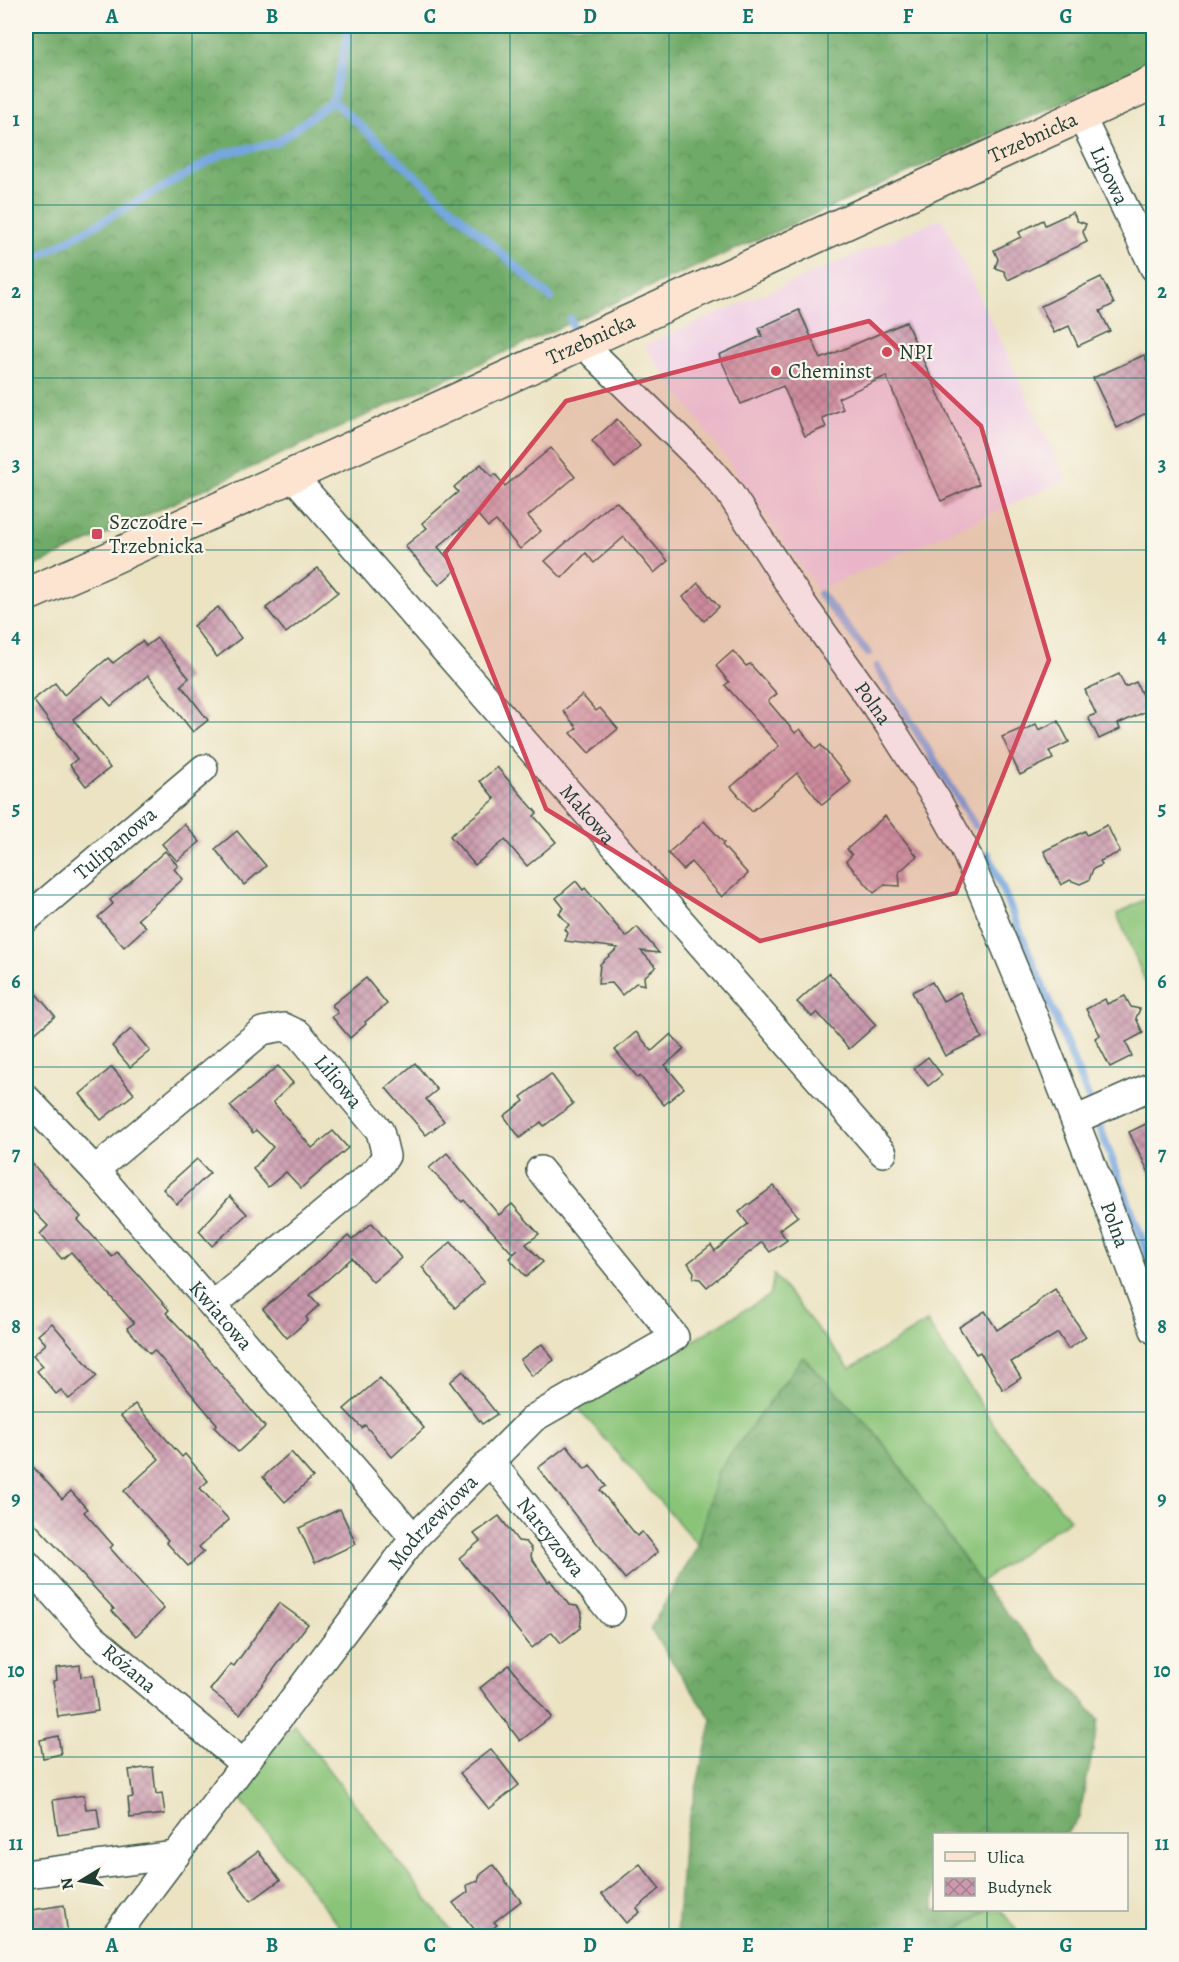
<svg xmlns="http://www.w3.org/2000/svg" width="1179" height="1962" font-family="Alegreya,serif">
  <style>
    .built { fill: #f0d0e5 }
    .grass { fill: #8ac478; stroke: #548056; stroke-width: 1.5 }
    .forest { fill: url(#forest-crowns); stroke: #47744e; stroke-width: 1.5 }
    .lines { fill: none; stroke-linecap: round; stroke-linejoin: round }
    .stream { stroke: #75a6e0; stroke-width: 8 }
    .building { fill: url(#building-cross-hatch) }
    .street-casing { stroke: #3e5649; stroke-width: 30 }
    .secondary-casing { stroke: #3e5649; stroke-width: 36 }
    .street { stroke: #fff; stroke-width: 27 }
    .secondary { stroke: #fde4d1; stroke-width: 33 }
    .marked { fill: #d1495b; fill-opacity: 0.2; stroke: #d1495b; stroke-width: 4.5; stroke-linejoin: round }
    .grid { fill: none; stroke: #0f766e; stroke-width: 1.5; stroke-opacity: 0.55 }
    .poi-dot { fill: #d1495b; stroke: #fbf7ec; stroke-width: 2 }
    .labels { text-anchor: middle; stroke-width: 4.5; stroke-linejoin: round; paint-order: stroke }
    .street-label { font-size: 21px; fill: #1f3d34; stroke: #fbf7ec }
    .poi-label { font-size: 21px; fill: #1f3d34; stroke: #fbf7ec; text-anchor: start }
    .neatline { fill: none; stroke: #0f766e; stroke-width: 2 }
    .grid-label { font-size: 20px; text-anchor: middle; font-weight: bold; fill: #0f766e }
  </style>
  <defs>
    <pattern id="forest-crowns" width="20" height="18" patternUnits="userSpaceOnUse" patternTransform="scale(1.5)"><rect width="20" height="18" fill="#6faa68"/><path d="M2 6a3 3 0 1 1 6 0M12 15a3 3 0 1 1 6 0" fill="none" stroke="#5b8c56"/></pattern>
    <pattern id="building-cross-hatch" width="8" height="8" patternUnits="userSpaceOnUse" patternTransform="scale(1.5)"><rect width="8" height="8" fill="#cb9aae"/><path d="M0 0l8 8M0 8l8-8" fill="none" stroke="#a47f8e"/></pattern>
  </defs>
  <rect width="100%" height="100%" fill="#fbf7ec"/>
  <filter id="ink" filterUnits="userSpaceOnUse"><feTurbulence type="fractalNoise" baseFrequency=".0167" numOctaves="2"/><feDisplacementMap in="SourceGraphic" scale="12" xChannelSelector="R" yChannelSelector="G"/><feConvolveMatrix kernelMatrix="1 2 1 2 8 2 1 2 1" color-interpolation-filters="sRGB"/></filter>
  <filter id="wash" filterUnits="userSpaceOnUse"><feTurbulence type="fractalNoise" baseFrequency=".008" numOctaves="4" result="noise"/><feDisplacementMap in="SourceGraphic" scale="24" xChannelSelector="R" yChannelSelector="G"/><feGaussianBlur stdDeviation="1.35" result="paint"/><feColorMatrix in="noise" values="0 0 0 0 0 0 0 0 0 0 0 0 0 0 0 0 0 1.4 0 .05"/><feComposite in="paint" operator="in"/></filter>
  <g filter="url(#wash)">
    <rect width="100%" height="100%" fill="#ebe3c2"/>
    <!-- built -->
    <polygon class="built" points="942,218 1067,480 818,590 728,461 644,345"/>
    <!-- grass -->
    <g class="grass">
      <polygon points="1153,895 1153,1000 1117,914"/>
      <polygon points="774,1275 850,1369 927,1322 998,1431 1070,1519 980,1582 879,1437 803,1357 719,1471 697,1544 578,1408 770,1295"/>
      <polygon points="294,1724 455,1936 347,1936 236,1793"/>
      <polygon points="988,1910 1001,1910 1021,1936 947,1936"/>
    </g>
    <!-- forest -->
    <g class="forest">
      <polygon points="26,26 1153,26 1154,61 829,208 598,310 26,570"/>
      <polygon points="803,1357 879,1437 980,1582 1099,1720 1079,1818 1066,1834 934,1834 934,1910 988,1910 947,1936 677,1936 683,1845 712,1720 650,1629 696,1549 718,1471"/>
    </g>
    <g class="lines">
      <!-- stream -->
      <g class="stream">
        <polyline points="333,101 551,298"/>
        <polyline points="26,264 224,153 276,143 333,101 350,26"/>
        <polyline points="570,319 572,326"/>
        <polyline points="820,594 868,653"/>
        <polyline points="877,667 975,826"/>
        <polyline points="988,854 1089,1099"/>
        <polyline points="1099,1125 1154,1271"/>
      </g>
    </g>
    <g id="blocks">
      <!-- building -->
      <g class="building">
        <polygon points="1073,212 1077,221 1086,224 1083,232 1087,242 1008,280 1004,271 995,268 998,259 994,250 1021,237 1019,232 1043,220 1045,225"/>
        <polygon points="1101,277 1114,304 1100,311 1110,331 1078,346 1069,326 1054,333 1041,306"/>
        <polygon points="799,310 821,359 906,322 979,484 941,501 886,376 838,398 843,409 822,418 826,427 805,436 783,386 741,404 719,355 762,336 759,328"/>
        <polygon points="1144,355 1154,378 1154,419 1144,414 1117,428 1093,378"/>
        <polygon points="617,419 640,446 615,468 592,441"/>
        <polygon points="551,448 575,477 528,516 541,531 520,549 496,521 488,527 477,514 438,547 457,569 439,585 405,546 427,528 422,523 458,492 454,487 481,464 492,477 495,474 505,486"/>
        <polygon points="617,502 668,561 654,573 624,537 594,563 586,553 562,578 545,561 608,506"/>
        <polygon points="318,568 338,592 286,633 266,608"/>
        <polygon points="698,583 719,607 704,621 683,597"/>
        <polygon points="218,607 241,638 217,657 193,626"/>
        <polygon points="157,638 189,678 181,685 208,720 193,732 148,675 111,706 103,697 73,719 110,768 86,786 70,765 77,759 33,700 55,683 64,695 108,658 113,663 142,641 146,646"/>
        <polygon points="733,651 746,666 750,664 777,694 768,701 795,733 800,729 816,749 821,745 851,782 822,805 797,773 752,811 731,787 779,746 725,685 729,682 716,666"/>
        <polygon points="1119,674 1125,687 1136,682 1149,710 1118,724 1120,729 1099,739 1088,717 1096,714 1085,690"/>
        <polygon points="582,695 596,711 600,708 618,729 589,753 571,733 577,728 563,711"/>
        <polygon points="1058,721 1069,742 1049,751 1053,759 1020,775 1002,737 1023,728 1024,730 1036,724 1039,730"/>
        <polygon points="497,767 537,813 534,816 556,842 527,866 505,840 475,865 450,836 495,799 480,781"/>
        <polygon points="885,816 917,856 899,872 900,886 884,885 874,893 846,861 852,855 847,849"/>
        <polygon points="704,821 724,843 722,845 748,874 722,897 691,862 683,870 668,853"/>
        <polygon points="184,824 200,842 177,861 162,844"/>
        <polygon points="1107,825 1120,852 1100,861 1102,865 1093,869 1089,880 1080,884 1070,880 1061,885 1044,851 1085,831 1087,835"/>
        <polygon points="237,831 266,866 244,885 215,849"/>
        <polygon points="165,851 178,866 174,869 183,879 138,919 146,927 124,947 98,917 113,904 110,900"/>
        <polygon points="576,881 583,890 585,888 626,937 637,927 659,953 641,951 656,967 644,977 645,985 636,983 622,995 612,983 598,984 600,964 618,948 565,941 568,933 565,929 569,925 559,913 564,908 556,898"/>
        <polygon points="829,973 876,1025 849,1049 817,1012 812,1017 797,1002"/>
        <polygon points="366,978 387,1004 365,1022 366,1024 350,1038 332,1017 338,1013 332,1005"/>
        <polygon points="26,982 55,1016 26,1041"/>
        <polygon points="932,982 943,1001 960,992 982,1038 945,1056 912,992"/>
        <polygon points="1125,996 1131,1007 1140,1009 1136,1018 1143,1033 1126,1042 1132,1056 1110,1067 1095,1038 1100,1035 1086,1009 1105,999 1107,1004"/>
        <polygon points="131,1029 150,1051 130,1067 112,1046"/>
        <polygon points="636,1032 652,1051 671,1034 684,1049 665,1065 684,1088 664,1105 640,1076 638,1078 615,1050"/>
        <polygon points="928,1057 942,1075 928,1086 914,1068"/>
        <polygon points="415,1063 437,1090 426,1099 444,1121 426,1135 386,1088"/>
        <polygon points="278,1066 293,1083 273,1102 312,1148 333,1131 348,1148 301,1188 286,1172 268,1187 253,1169 273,1147 256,1130 253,1133 230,1106"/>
        <polygon points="112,1067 134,1094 101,1120 80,1094"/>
        <polygon points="551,1074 573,1104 544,1126 541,1122 520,1138 504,1116 524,1101 521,1097"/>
        <polygon points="1154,1120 1154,1183 1129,1132"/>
        <polygon points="447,1153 499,1215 512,1204 539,1234 526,1244 543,1262 526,1277 509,1258 518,1250 513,1254 464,1200 462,1202 429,1168"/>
        <polygon points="26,1157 81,1217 78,1220 112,1257 117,1252 140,1277 169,1310 166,1313 203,1352 265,1427 238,1452 214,1427 217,1424 154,1350 150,1354 127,1328 134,1323 71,1252 62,1259 40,1234 48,1226 26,1203"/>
        <polygon points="197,1159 210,1173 177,1204 163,1189"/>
        <polygon points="774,1186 798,1216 779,1230 787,1240 770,1252 762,1242 707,1287 700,1279 693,1278 694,1272 688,1263 711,1245 715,1251 748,1224 739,1212"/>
        <polygon points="230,1196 247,1214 212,1246 199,1231"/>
        <polygon points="372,1223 401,1258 373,1282 352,1258 310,1295 319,1305 306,1317 308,1320 287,1338 263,1309 348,1236 352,1240"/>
        <polygon points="451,1242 484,1282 455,1308 422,1267"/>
        <polygon points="1055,1289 1086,1337 1068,1349 1058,1333 1011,1362 1021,1378 1003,1390 980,1352 976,1354 959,1327 985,1311 997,1330 1036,1305 1041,1298"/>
        <polygon points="52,1323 97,1376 69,1399 61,1390 56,1394 37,1371 43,1366 33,1355 46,1344 38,1335"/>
        <polygon points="542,1344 554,1360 532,1376 520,1360"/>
        <polygon points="463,1371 497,1414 482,1424 450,1382"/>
        <polygon points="380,1378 424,1428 392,1457 365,1425 362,1428 344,1409"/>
        <polygon points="135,1404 182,1457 185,1454 208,1481 200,1488 229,1520 199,1547 204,1552 188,1566 166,1542 168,1540 124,1491 159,1459 121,1416"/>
        <polygon points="567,1446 585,1469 590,1465 606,1486 600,1490 637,1536 642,1532 658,1552 625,1579 538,1468"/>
        <polygon points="291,1452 313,1477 285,1502 263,1477"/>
        <polygon points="26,1459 62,1499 71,1491 87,1509 84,1512 113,1545 110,1548 164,1609 136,1636 112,1611 114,1609 26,1514"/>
        <polygon points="340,1509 356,1544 315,1563 299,1528"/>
        <polygon points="499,1516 518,1541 526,1542 532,1549 531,1557 548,1582 550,1580 569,1605 577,1606 582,1612 580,1628 561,1643 552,1632 532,1648 459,1558 480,1541 474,1534"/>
        <polygon points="279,1603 308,1624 240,1714 210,1690 231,1664 234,1666"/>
        <polygon points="80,1665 81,1677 93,1675 98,1711 58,1717 53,1681 57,1680 56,1668"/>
        <polygon points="509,1665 551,1717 520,1741 480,1688"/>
        <polygon points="58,1736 61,1754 43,1758 40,1740"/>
        <polygon points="491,1749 519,1785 489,1809 460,1773"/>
        <polygon points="153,1767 156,1794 162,1793 165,1814 130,1818 128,1798 133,1797 129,1770"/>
        <polygon points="84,1795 86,1809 97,1808 100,1829 58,1835 53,1800"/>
        <polygon points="258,1851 280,1880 251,1901 229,1872"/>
        <polygon points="640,1864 660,1889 637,1908 640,1912 626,1923 602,1894"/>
        <polygon points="493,1865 521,1901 494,1922 497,1925 483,1936 480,1936 453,1903 468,1892 467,1885 478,1881 480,1875"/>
        <polygon points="64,1905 68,1936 26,1936 26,1911"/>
      </g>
    </g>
  </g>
  <g filter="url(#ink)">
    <use href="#blocks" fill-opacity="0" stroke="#3e5649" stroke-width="1.5"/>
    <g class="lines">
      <!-- street casing -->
      <g class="street-casing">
        <g id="street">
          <path id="s1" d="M1081 116 1154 268"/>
          <path id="s2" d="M582 343 707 466 729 492 799 599 891 728 937 800 964 848 1031 1009 1107 1203 1154 1330"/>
          <path id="s3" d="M292 475 883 1153"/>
          <path id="s4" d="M26 919 204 768"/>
          <path id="s5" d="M26 1098 95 1170 414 1538"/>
          <polyline points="1075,1120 1154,1085"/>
          <path id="s6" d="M95 1170 262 1031 284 1027 299 1034 380 1131 386 1156 376 1170 213 1305"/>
          <path id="s7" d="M491 1462 611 1612"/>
          <path id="s8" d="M26 1563 92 1637 244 1764"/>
          <polyline points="26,1874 176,1855"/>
          <path id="s9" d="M115 1936 414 1538 534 1418 675 1337 540 1170"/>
        </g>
      </g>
      <!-- secondary casing -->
      <g class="secondary-casing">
        <g id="secondary">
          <path id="s10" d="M26 595 109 559 1154 82"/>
        </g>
      </g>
      <!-- street -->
      <use href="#street" class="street"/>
      <!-- secondary -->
      <use href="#secondary" class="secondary"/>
    </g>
  </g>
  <!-- marked area -->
  <path class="marked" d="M869 321 981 426 1049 660 956 893 760 941 546 809 445 553 566 401Z"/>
  <!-- grid -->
  <path class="grid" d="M192 26V1936M351 26V1936M510 26V1936M669 26V1936M828 26V1936M987 26V1834M26 205H1154M26 378H1154M26 550H1154M26 722H1154M26 895H1154M26 1067H1154M26 1240H1154M26 1412H1154M26 1584H1154M26 1757H1154M987 1910V1936"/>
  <!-- markers -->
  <g class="poi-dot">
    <circle cx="887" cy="352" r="6"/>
    <circle cx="776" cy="371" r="6"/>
    <rect x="91" y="528" width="12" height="12" rx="3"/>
  </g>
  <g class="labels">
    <!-- street labels -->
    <g class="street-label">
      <text dy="7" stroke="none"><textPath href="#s10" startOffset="1106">Trzebnicka</textPath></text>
      <text dy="7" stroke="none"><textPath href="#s1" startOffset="66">Lipowa</textPath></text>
      <text dy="7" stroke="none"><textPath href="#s10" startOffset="620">Trzebnicka</textPath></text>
      <text dy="7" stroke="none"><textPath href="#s2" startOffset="465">Polna</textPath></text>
      <text dy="7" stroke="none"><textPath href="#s3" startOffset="450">Makowa</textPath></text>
      <text dy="7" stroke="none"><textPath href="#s4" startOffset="117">Tulipanowa</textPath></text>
      <text dy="7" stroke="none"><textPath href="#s6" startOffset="318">Liliowa</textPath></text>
      <text dy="7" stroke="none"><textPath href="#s2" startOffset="1042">Polna</textPath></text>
      <text dy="7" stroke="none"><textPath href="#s5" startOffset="292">Kwiatowa</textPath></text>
      <text dy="7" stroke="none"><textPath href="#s9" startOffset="522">Modrzewiowa</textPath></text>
      <text dy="7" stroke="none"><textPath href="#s7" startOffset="96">Narcyzowa</textPath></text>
      <text dy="7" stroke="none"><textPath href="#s8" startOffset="148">Różana</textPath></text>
    </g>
    <!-- poi labels -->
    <g class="poi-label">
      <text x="899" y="359">NPI</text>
      <text x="788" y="378">Cheminst</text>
      <text x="109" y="529">Szczodre –<tspan x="109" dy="24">Trzebnicka</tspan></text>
    </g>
  </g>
  <!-- margin -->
  <rect width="1179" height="1962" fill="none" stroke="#fbf7ec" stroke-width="66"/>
  <!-- legend -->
  <rect x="933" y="1833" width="195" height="78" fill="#fbf7ec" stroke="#a3ada2" stroke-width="1.5"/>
  <rect x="945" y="1852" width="30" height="9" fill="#fde4d1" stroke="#a3ada2" stroke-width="1.5"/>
  <text x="987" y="1863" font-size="18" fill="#1f3d34">Ulica</text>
  <rect x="945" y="1878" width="30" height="18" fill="url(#building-cross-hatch)" stroke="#a3ada2" stroke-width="1.5"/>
  <text x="987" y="1893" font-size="18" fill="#1f3d34">Budynek</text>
  <!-- north arrow -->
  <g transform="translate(81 1881) rotate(259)" stroke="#fbf7ec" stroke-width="4.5" paint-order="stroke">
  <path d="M0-4.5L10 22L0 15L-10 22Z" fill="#1f3d34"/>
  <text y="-9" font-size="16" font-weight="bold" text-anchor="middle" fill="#1f3d34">N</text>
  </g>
  <rect x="33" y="33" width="1113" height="1896" class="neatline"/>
  <g class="grid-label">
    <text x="112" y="23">A</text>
    <text x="272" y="23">B</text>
    <text x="430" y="23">C</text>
    <text x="590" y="23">D</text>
    <text x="748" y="23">E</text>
    <text x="908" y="23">F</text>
    <text x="1066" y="23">G</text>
    <text x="16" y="126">1</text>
    <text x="1162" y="126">1</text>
    <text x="16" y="298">2</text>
    <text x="1162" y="298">2</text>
    <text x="16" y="471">3</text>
    <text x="1162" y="471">3</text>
    <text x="16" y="643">4</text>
    <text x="1162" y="643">4</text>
    <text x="16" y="815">5</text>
    <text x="1162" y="815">5</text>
    <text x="16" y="988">6</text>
    <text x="1162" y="988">6</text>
    <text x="16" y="1160">7</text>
    <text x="1162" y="1160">7</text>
    <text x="16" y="1333">8</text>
    <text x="1162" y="1333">8</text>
    <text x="16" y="1505">9</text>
    <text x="1162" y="1505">9</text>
    <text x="16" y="1677">10</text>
    <text x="1162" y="1677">10</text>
    <text x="16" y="1850">11</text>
    <text x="1162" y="1850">11</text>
    <text x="112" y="1952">A</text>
    <text x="272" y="1952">B</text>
    <text x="430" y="1952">C</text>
    <text x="590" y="1952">D</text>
    <text x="748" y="1952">E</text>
    <text x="908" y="1952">F</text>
    <text x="1066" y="1952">G</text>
  </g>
</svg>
